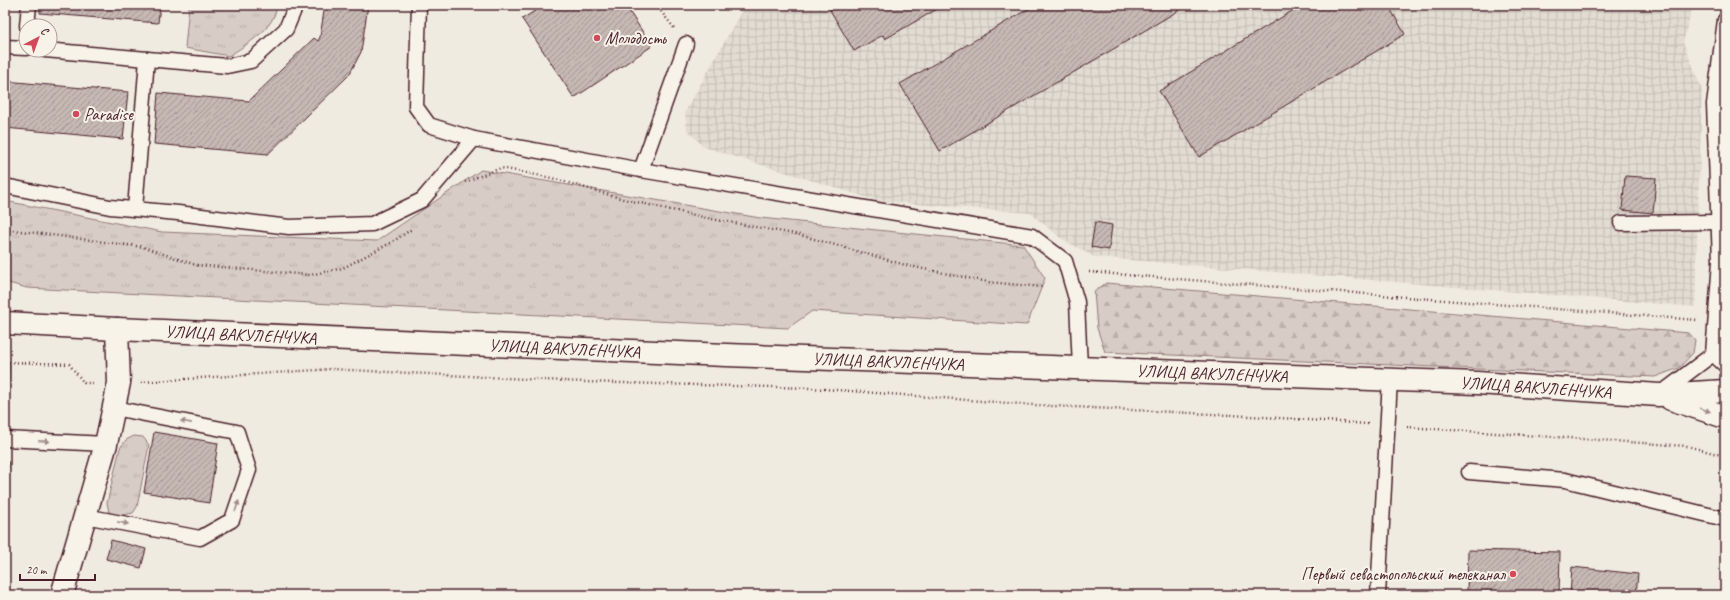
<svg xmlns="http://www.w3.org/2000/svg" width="1730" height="600" font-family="Caveat,sans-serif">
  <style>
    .industrial { fill: url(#industrial-grid) }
    .grass { fill: url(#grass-tufts); stroke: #917678 }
    .forest { fill: url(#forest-firs); stroke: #917678 }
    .building { fill: url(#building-hatch); stroke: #4a1f2b }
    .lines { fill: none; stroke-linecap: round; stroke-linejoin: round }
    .service-casing { stroke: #4a1f2b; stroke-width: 17 }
    .minor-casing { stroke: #4a1f2b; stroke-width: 25 }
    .primary-casing { stroke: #4a1f2b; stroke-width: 25 }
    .path { stroke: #4a1f2b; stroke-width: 2.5; stroke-dasharray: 1 3; stroke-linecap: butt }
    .service { stroke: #f7f3e8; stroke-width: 14 }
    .minor { stroke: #f7f3e8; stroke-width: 22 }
    .primary { stroke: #f7f3e8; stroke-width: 22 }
    .oneway { fill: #a0898a }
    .poi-dot { fill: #d1495b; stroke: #f7f3e8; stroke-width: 1.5 }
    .labels { text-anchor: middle; stroke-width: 4; stroke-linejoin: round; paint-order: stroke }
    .poi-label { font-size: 17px; fill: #4a1f2b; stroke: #f7f3e8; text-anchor: start }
    .street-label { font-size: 17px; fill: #4a1f2b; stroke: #f7f3e8 }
  </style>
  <defs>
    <pattern id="industrial-grid" width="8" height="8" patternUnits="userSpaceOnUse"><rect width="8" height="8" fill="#e3dcd2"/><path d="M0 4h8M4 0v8" fill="none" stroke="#c4bcb4"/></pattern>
    <pattern id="grass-tufts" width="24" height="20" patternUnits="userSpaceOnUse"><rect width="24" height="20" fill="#d8cdc6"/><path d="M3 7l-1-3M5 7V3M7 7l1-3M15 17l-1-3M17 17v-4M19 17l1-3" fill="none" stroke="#bbb0aa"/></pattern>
    <pattern id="forest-firs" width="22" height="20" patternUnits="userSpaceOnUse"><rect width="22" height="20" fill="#d8cdc6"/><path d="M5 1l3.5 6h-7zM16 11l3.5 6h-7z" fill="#bbb0aa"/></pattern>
    <pattern id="building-hatch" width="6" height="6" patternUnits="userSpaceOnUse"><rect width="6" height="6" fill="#c6b8b3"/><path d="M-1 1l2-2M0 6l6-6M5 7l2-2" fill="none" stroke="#a39592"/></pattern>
  </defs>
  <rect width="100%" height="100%" fill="#f0ebe0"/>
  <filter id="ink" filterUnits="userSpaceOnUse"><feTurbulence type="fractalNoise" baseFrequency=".025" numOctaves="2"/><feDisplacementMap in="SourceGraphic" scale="8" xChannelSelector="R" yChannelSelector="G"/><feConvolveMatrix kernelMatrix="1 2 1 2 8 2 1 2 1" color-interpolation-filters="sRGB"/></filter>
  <g filter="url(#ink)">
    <!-- industrial -->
    <polygon class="industrial" points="745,5 1693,5 1683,42 1702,89 1695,307 1094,257 1062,239 1030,213 878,201 704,147 687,130 685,112"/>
    <!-- grass -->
    <g class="grass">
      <path d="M189 5H277C274 30 248 43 229 56L185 48Z"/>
      <polygon points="481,170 760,218 1023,245 1045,278 1027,325 812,311 788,328 27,288 5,282 5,201 162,232 377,241"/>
      <polygon points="134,436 143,437 149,445 137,507 133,513 117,516 109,512 107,503 120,448 126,440"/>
    </g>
    <!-- forest -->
    <polygon class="forest" points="1106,283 1689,333 1695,340 1693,353 1679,368 1655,377 1105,352 1097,328 1094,292"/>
    <!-- building -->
    <g class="building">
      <polygon points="40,5 160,5 158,23 40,13"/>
      <polygon points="325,5 368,5 361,52 349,75 268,154 154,144 158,93 249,101 314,38 318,41 320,37"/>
      <polygon points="544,5 625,5 652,46 574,98 522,19"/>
      <polygon points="839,5 944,5 885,39 883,35 854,51 830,10"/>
      <polygon points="1035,5 1181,5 1183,8 940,151 900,84"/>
      <polygon points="1302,5 1388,5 1405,34 1199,157 1159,91"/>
      <polygon points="5,81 128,92 123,139 5,128"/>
      <polygon points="1625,176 1656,178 1653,213 1622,210"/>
      <polygon points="1095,222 1112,225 1109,250 1091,247"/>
      <polygon points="5,365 9,365 8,403 5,403"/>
      <polygon points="154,432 218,443 209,503 144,492"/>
      <polygon points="5,461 9,462 6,492 5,492"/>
      <polygon points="111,540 146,549 141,568 106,559"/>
      <polygon points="1468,550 1560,552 1559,595 1467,595"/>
      <polygon points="1572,567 1638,574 1636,595 1570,595"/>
    </g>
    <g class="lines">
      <!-- service casing -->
      <g class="service-casing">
        <g id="service">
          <polyline points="419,5 416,107 429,125 474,139 641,170 1032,236 1065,261 1077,302 1080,368"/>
          <polyline points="27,26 29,5"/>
          <polyline points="5,47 26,48"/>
          <polyline points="45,50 227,66 251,61 286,29 296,5"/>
          <polyline points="641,170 686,44"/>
          <polyline points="5,186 110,207 178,213 289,227 372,224 422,200 474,139"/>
          <polyline points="135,209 147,59"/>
          <polyline points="1621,223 1718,222"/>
          <polyline points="1713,354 1725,365"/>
          <polyline points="1659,395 1713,354 1720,261 1714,104 1725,20"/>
          <polyline points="5,439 106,444"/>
          <polyline points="1469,472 1565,480 1725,519"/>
          <polyline points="85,516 200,538 232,520 249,470 237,432 114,408"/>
          <polyline points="1378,595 1390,380"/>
        </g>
      </g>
      <!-- minor casing -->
      <g class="minor-casing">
        <polyline id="minor" points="62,595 106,444 119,383 117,329"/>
      </g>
      <!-- primary casing -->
      <g class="primary-casing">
        <g id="primary">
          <path id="s1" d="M5 323 117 329 726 355 1477 383 1659 395 1725 391"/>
          <polyline points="1671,399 1725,417"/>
        </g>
      </g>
      <!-- path -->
      <g class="path">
        <polyline points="656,5 674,28"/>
        <polyline points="465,182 501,168 552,178 623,199 712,219 800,235 909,266 988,282 1042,287"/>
        <polyline points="5,229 143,247 196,265 310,275 343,268 392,242 412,229"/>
        <polyline points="1089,272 1697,320"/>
        <polyline points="5,362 69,364 84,383 95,383"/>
        <polyline points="141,382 331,369 584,382 811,388 1034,405 1250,416 1368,424"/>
        <polyline points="1407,427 1687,446 1725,456"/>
      </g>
      <!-- service -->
      <use href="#service" class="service"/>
      <!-- minor -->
      <use href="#minor" class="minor"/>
      <!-- primary -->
      <use href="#primary" class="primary"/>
    </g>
    <!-- one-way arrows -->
    <defs><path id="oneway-solid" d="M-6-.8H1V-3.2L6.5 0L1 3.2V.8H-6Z"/></defs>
    <g class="oneway">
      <use href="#oneway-solid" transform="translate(1705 410) rotate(18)"/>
      <use href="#oneway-solid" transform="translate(186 422) rotate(-169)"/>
      <use href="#oneway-solid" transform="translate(44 441) rotate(2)"/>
      <use href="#oneway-solid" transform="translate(237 506) rotate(-72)"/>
      <use href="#oneway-solid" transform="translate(123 523) rotate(11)"/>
    </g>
  </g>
  <!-- markers -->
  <g class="poi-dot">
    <circle cx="597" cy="38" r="4"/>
    <circle cx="76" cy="114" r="4"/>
    <circle cx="1513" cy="574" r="4"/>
  </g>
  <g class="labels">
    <!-- poi labels -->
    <g class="poi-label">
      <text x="605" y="44">Молодость</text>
      <text x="84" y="120">Paradise</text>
      <text x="1505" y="580" text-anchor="end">Первый севастопольский телеканал</text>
    </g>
    <!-- street labels -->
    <g class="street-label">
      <text dy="6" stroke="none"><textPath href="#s1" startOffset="236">УЛИЦА ВАКУЛЕНЧУКА</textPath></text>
      <text dy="6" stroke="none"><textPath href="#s1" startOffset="560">УЛИЦА ВАКУЛЕНЧУКА</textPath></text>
      <text dy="6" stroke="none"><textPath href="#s1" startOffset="884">УЛИЦА ВАКУЛЕНЧУКА</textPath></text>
      <text dy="6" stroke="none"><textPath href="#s1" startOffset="1208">УЛИЦА ВАКУЛЕНЧУКА</textPath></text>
      <text dy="6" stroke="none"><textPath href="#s1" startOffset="1532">УЛИЦА ВАКУЛЕНЧУКА</textPath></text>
    </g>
  </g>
  <!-- margin -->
  <rect width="1730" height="600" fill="none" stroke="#f7f3e8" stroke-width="20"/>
  <rect x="10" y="10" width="1710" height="580" fill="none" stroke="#4a1f2b" stroke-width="1.5" filter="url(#ink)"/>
  <!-- north arrow -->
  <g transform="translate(38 38) rotate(41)"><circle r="19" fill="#f7f3e8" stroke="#b29e9c"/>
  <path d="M0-3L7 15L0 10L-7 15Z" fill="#d1495b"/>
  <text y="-6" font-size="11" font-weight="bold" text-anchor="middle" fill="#4a1f2b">С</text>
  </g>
  <!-- scale -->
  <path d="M20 574v6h75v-6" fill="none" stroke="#4a1f2b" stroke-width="2"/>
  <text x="26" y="574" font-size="12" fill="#4a1f2b" stroke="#f7f3e8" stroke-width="3" paint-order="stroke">20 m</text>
</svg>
